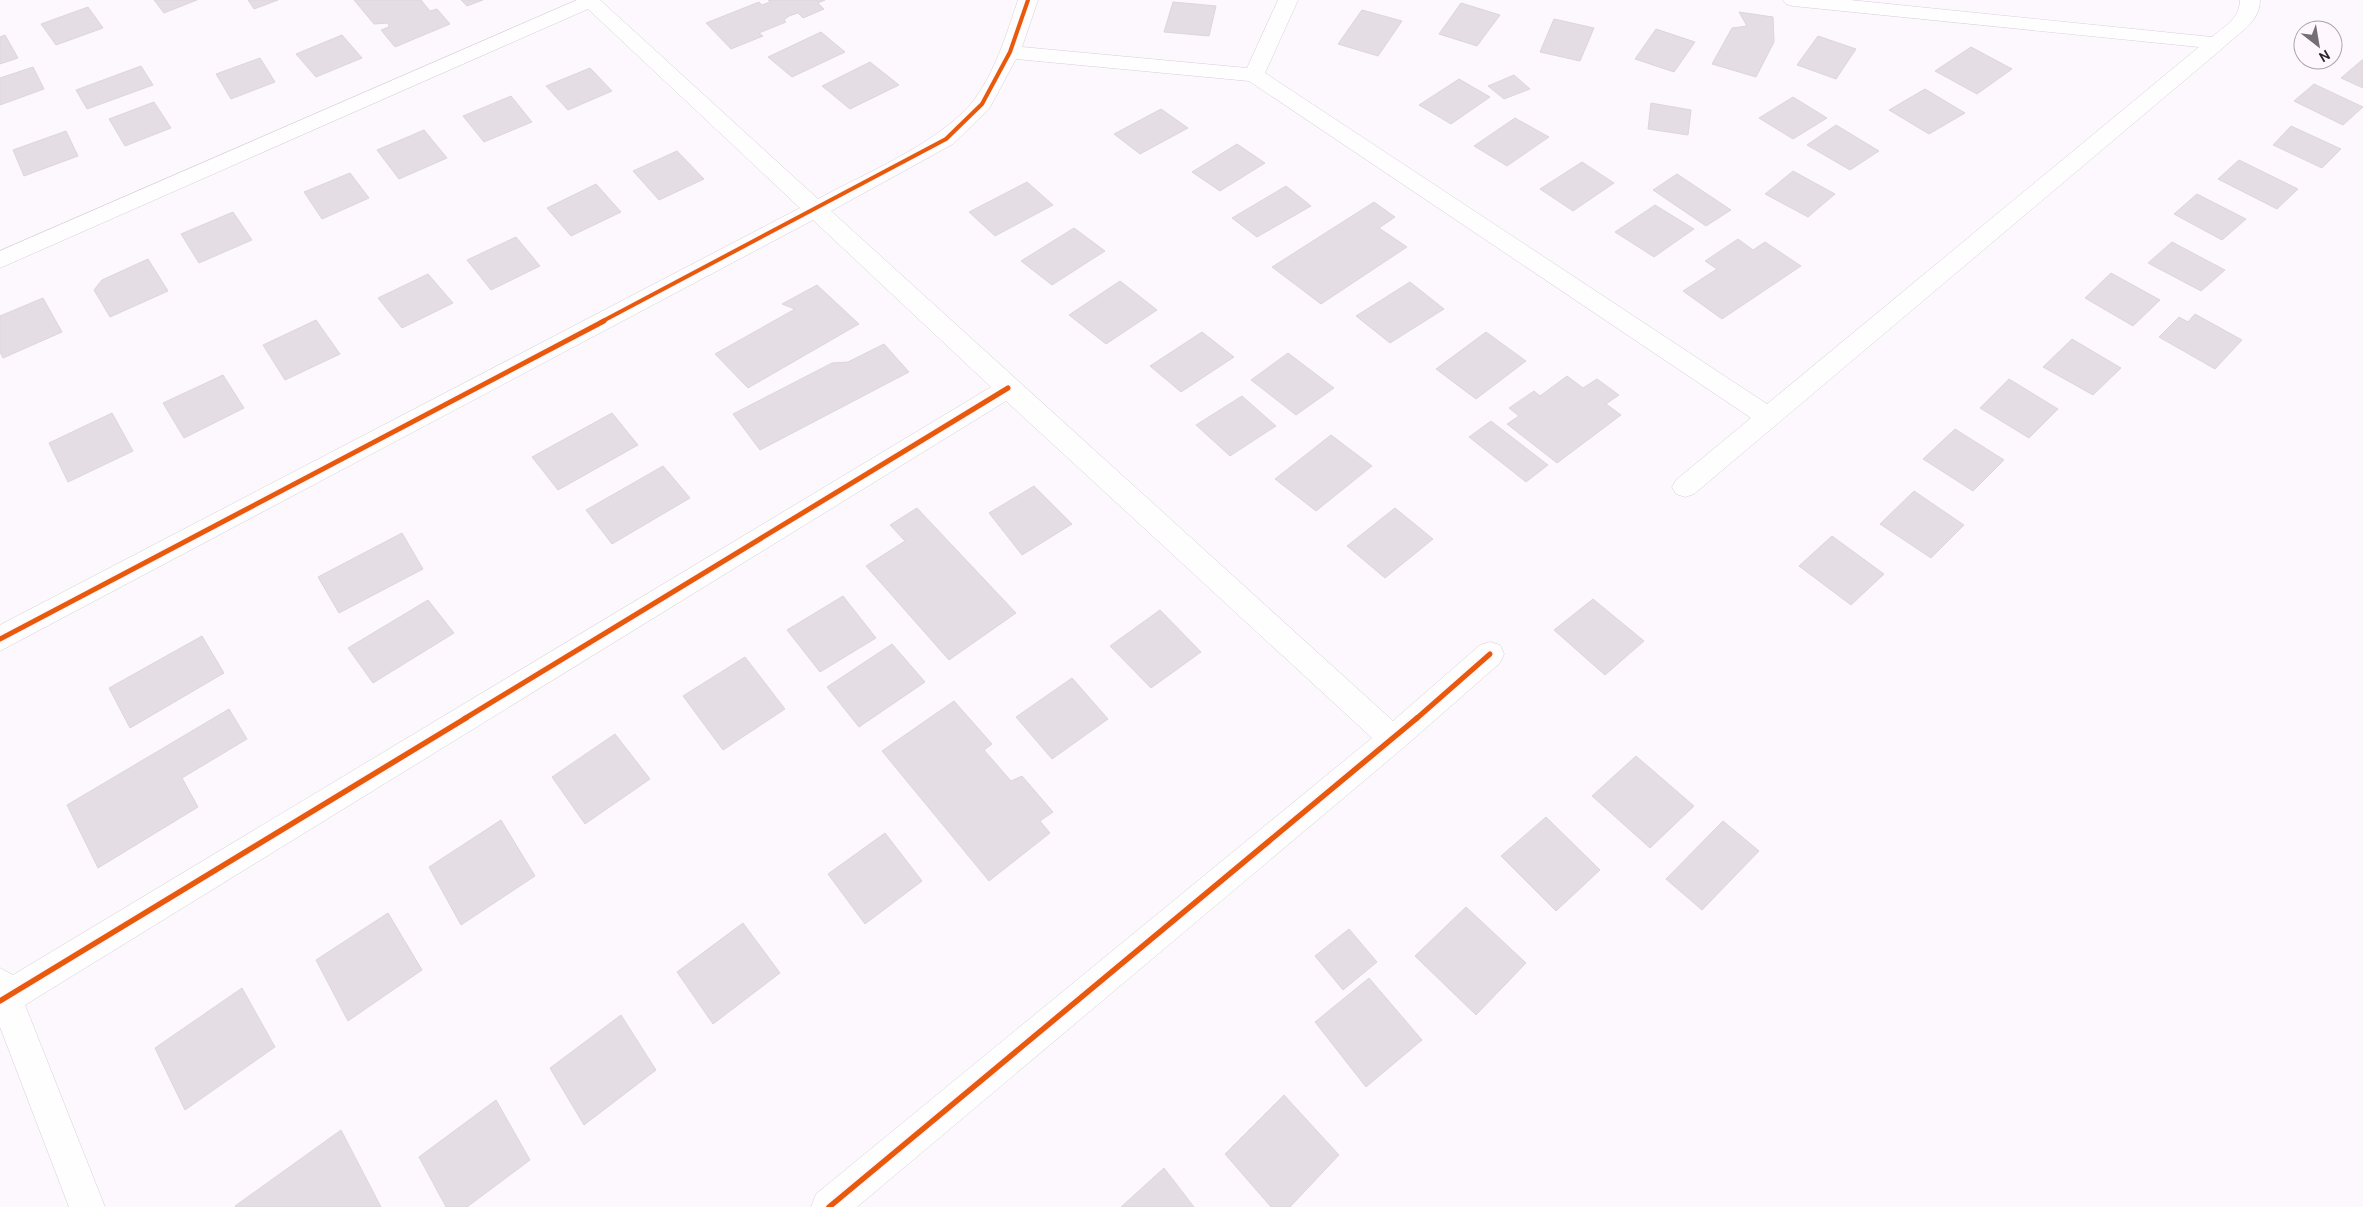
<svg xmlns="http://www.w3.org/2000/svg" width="2363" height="1207" font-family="Cabin,sans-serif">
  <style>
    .building { fill: #e4dee4; stroke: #ddd7dd }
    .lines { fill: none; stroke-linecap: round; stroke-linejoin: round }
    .minor-casing { stroke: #d5d0d5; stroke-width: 1 }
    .minor { fill: #fffeff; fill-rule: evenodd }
    .cycleway-far2-casing { stroke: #fef7fe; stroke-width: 6 }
    .cycleway-far1-casing { stroke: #fef7fe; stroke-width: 8 }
    .cycleway-casing { stroke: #fef7fe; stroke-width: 9 }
    .cycleway-far2 { stroke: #e8590c; stroke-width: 4 }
    .cycleway-far1 { stroke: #e8590c; stroke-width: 5 }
    .cycleway { stroke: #e8590c; stroke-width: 5.5 }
  </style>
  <rect width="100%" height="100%" fill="#fdf8fd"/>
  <!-- building -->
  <g class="building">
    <polygon points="154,0 197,0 164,13"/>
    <polygon points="248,0 278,0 254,9"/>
    <polygon points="354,0 421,0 430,11 437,9 450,24 395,47 381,30 389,27 388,23 374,24"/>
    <polygon points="461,0 483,0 467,6"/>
    <polygon points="768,0 825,0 818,3 824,9 803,18 798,13 789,16 784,20 786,22 759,33 763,36 731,49 706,23 759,2 762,5 770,2"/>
    <polygon points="1173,2 1216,6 1209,36 1164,32"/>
    <polygon points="1461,3 1500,15 1477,46 1439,34"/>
    <polygon points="88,7 103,28 56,45 41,24"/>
    <polygon points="1362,10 1402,21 1378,56 1338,44"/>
    <polygon points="1739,12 1773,17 1774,42 1756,77 1712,64 1732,28 1747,26"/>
    <polygon points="1554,19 1594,28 1580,61 1540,52"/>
    <polygon points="1656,29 1695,42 1674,72 1635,59"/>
    <polygon points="821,32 845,52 792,77 768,57"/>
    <polygon points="5,35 18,58 0,64 0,37"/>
    <polygon points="342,35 362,58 316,77 296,54"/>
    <polygon points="1818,36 1856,49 1836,79 1797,65"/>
    <polygon points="1971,47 2012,69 1977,94 1935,71"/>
    <polygon points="260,58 275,82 231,99 216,74"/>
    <polygon points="2362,60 2363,60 2363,88 2341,78"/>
    <polygon points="870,62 899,85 850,109 822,86"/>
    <polygon points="141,66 153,85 87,109 76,90"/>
    <polygon points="33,67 44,89 0,105 0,78"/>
    <polygon points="590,68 612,91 568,110 546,86"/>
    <polygon points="1514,75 1530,89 1504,99 1488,86"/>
    <polygon points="1459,79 1490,97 1451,124 1419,105"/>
    <polygon points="2314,84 2363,107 2343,125 2294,101"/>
    <polygon points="1925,89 1965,113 1929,134 1889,110"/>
    <polygon points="511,96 532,122 484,142 463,116"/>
    <polygon points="1793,97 1827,118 1793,139 1759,118"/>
    <polygon points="154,102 171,128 125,146 109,119"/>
    <polygon points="1651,103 1691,110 1688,135 1648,129"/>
    <polygon points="1161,109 1188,128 1140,154 1114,134"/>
    <polygon points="1515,118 1549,137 1507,166 1474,146"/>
    <polygon points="1836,125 1879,151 1850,170 1807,145"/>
    <polygon points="2291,126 2341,149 2322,168 2273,145"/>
    <polygon points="424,130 447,158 399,179 377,150"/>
    <polygon points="66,131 78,156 24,176 13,150"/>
    <polygon points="1237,144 1265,163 1220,191 1192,172"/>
    <polygon points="677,151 704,179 659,200 633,171"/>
    <polygon points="2239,160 2298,189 2277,209 2218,179"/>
    <polygon points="1582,162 1614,183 1573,211 1540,189"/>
    <polygon points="1793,171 1835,194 1808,217 1765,194"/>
    <polygon points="350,173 369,198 322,219 304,192"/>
    <polygon points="1677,174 1731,210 1706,226 1653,190"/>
    <polygon points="1027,182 1053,205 995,236 969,212"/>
    <polygon points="596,184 621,212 571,236 547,208"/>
    <polygon points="1286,186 1311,206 1257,237 1232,218"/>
    <polygon points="2197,194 2246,219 2222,240 2174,214"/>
    <polygon points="1374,202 1395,217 1379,228 1407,247 1321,304 1272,267"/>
    <polygon points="1655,205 1694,229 1654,257 1615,232"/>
    <polygon points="233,212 252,240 199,263 181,234"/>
    <polygon points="1074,228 1105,251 1052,285 1021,261"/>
    <polygon points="516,237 540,266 491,290 467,260"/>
    <polygon points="1738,239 1753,250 1765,242 1801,266 1722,319 1683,291 1717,269 1705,261"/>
    <polygon points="2172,242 2225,270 2201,291 2148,263"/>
    <polygon points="148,259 168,291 110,317 94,290 102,280"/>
    <polygon points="2111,273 2160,300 2133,326 2085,298"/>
    <polygon points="428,274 453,303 402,328 378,298"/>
    <polygon points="1120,281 1157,310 1106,344 1069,315"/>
    <polygon points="1410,282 1444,309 1390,343 1356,316"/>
    <polygon points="817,285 859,324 748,388 715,354 795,309 782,304"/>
    <polygon points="43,298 62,332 3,358 0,352 0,316"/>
    <polygon points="2195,314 2242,340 2215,369 2159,337 2179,317 2188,322"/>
    <polygon points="316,320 340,354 285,380 263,345"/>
    <polygon points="1202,332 1234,357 1181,392 1150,366"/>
    <polygon points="1486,332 1526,361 1476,399 1436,369"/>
    <polygon points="2072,339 2121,368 2093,395 2043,367"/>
    <polygon points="884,344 909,372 760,450 733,414 832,363 848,362"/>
    <polygon points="1288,353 1334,388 1296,415 1251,380"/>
    <polygon points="223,375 244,408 184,438 163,403"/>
    <polygon points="1567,376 1583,388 1597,379 1619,395 1606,404 1621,415 1557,463 1507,424 1519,416 1509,408 1534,391 1540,396"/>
    <polygon points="2009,379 2058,409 2029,438 1980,408"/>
    <polygon points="1242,396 1276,426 1230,456 1196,425"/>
    <polygon points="112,413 133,451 68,482 49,443"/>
    <polygon points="612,413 638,445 558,490 532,457"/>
    <polygon points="1491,421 1548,465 1526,482 1469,437"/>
    <polygon points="1955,429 2004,460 1973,491 1923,459"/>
    <polygon points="1331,435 1372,466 1316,511 1275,479"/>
    <polygon points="663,466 690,498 612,544 586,510"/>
    <polygon points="1034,486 1072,524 1022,555 989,513"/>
    <polygon points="1914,491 1964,525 1931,558 1880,524"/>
    <polygon points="917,508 1016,613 949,660 866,566 905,541 890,525"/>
    <polygon points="1395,508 1433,539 1385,578 1347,546"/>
    <polygon points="402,533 423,569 339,613 318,577"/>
    <polygon points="1832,536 1884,574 1851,605 1799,566"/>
    <polygon points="843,596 876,638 820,672 787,630"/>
    <polygon points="1593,599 1644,641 1605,675 1554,630"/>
    <polygon points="428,600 454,633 373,683 348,648"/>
    <polygon points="1160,610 1201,652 1151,688 1110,646"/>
    <polygon points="202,636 224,673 130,728 109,688"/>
    <polygon points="892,644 925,682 859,727 827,687"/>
    <polygon points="745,657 785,709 723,750 683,696"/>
    <polygon points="1072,678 1108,719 1052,759 1016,717"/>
    <polygon points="954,701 992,744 984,750 1011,781 1022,776 1053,812 1040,821 1050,833 989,881 882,751"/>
    <polygon points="229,709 247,739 182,778 198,807 98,868 67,805"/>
    <polygon points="615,734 650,779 585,824 552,777"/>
    <polygon points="1636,756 1694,806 1650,848 1592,796"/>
    <polygon points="1546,817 1600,870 1556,911 1501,856"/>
    <polygon points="501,820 535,876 461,925 429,867"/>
    <polygon points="1723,821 1759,851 1702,910 1666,879"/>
    <polygon points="885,833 922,881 865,924 828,874"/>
    <polygon points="1466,907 1526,963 1476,1015 1415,956"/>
    <polygon points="388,913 422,970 348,1021 316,960"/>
    <polygon points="743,923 780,973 713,1024 677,972"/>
    <polygon points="1349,929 1377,962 1343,990 1315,956"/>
    <polygon points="1369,978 1422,1040 1366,1087 1315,1022"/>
    <polygon points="242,988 275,1047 185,1110 155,1048"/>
    <polygon points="621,1015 656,1070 584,1125 550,1068"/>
    <polygon points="1284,1095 1339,1155 1290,1207 1271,1207 1225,1154"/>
    <polygon points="496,1100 530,1160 467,1207 446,1207 419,1157"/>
    <polygon points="341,1130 381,1207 236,1207 235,1206"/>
    <polygon points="1164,1168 1194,1207 1121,1207"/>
  </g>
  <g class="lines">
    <!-- minor casing -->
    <g class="minor-casing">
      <path id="minor" d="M577 0H600L818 199C864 174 943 141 974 100 995 72 1007 33 1018 0H1038L1022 47 1247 68 1278 0H1298L1265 73 1767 404 2199 47 1793 6 1786 4 1783 0H1850L2212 37C2225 26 2240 18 2240 0H2260C2260 23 2238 33 2224 47L1694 494 1685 497 1676 494 1672 487 1676 480 1751 418 1249 81 1016 59 989 109 953 144 831 211 1393 721 1480 645 1490 642 1500 645 1504 654 1500 663 1403 748 857 1207H811L816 1194 1372 738 1006 401 25 1005 105 1207H69L0 1027V968L13 975 991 387 813 220 0 651V625L800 208 588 9 0 268V251Z"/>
    </g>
    <!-- minor -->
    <use href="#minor" class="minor"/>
    <!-- cycleway-far2 casing -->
    <g class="cycleway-far2-casing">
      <polyline id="cycleway-far2" points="601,322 946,139 982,104 1010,52 1028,0"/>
    </g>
    <!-- cycleway-far1 casing -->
    <g class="cycleway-far1-casing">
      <g id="cycleway-far1">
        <polyline points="0,639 604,321"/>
        <polyline points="464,719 1008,388"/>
        <polyline points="1416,719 1490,654"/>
      </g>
    </g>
    <!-- cycleway casing -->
    <g class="cycleway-casing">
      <g id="cycleway">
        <polyline points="0,1001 466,718"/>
        <polyline points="829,1207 1417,718"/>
      </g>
    </g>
    <!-- cycleway-far2 -->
    <use href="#cycleway-far2" class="cycleway-far2"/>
    <!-- cycleway-far1 -->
    <use href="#cycleway-far1" class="cycleway-far1"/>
    <!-- cycleway -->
    <use href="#cycleway" class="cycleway"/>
  </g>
  <!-- north arrow -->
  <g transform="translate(2318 45) rotate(149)"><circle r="24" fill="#fef7fe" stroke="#aaa3aa"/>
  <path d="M0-4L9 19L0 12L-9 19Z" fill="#756f74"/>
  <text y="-8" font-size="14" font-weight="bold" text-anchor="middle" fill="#2c252b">N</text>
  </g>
</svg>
